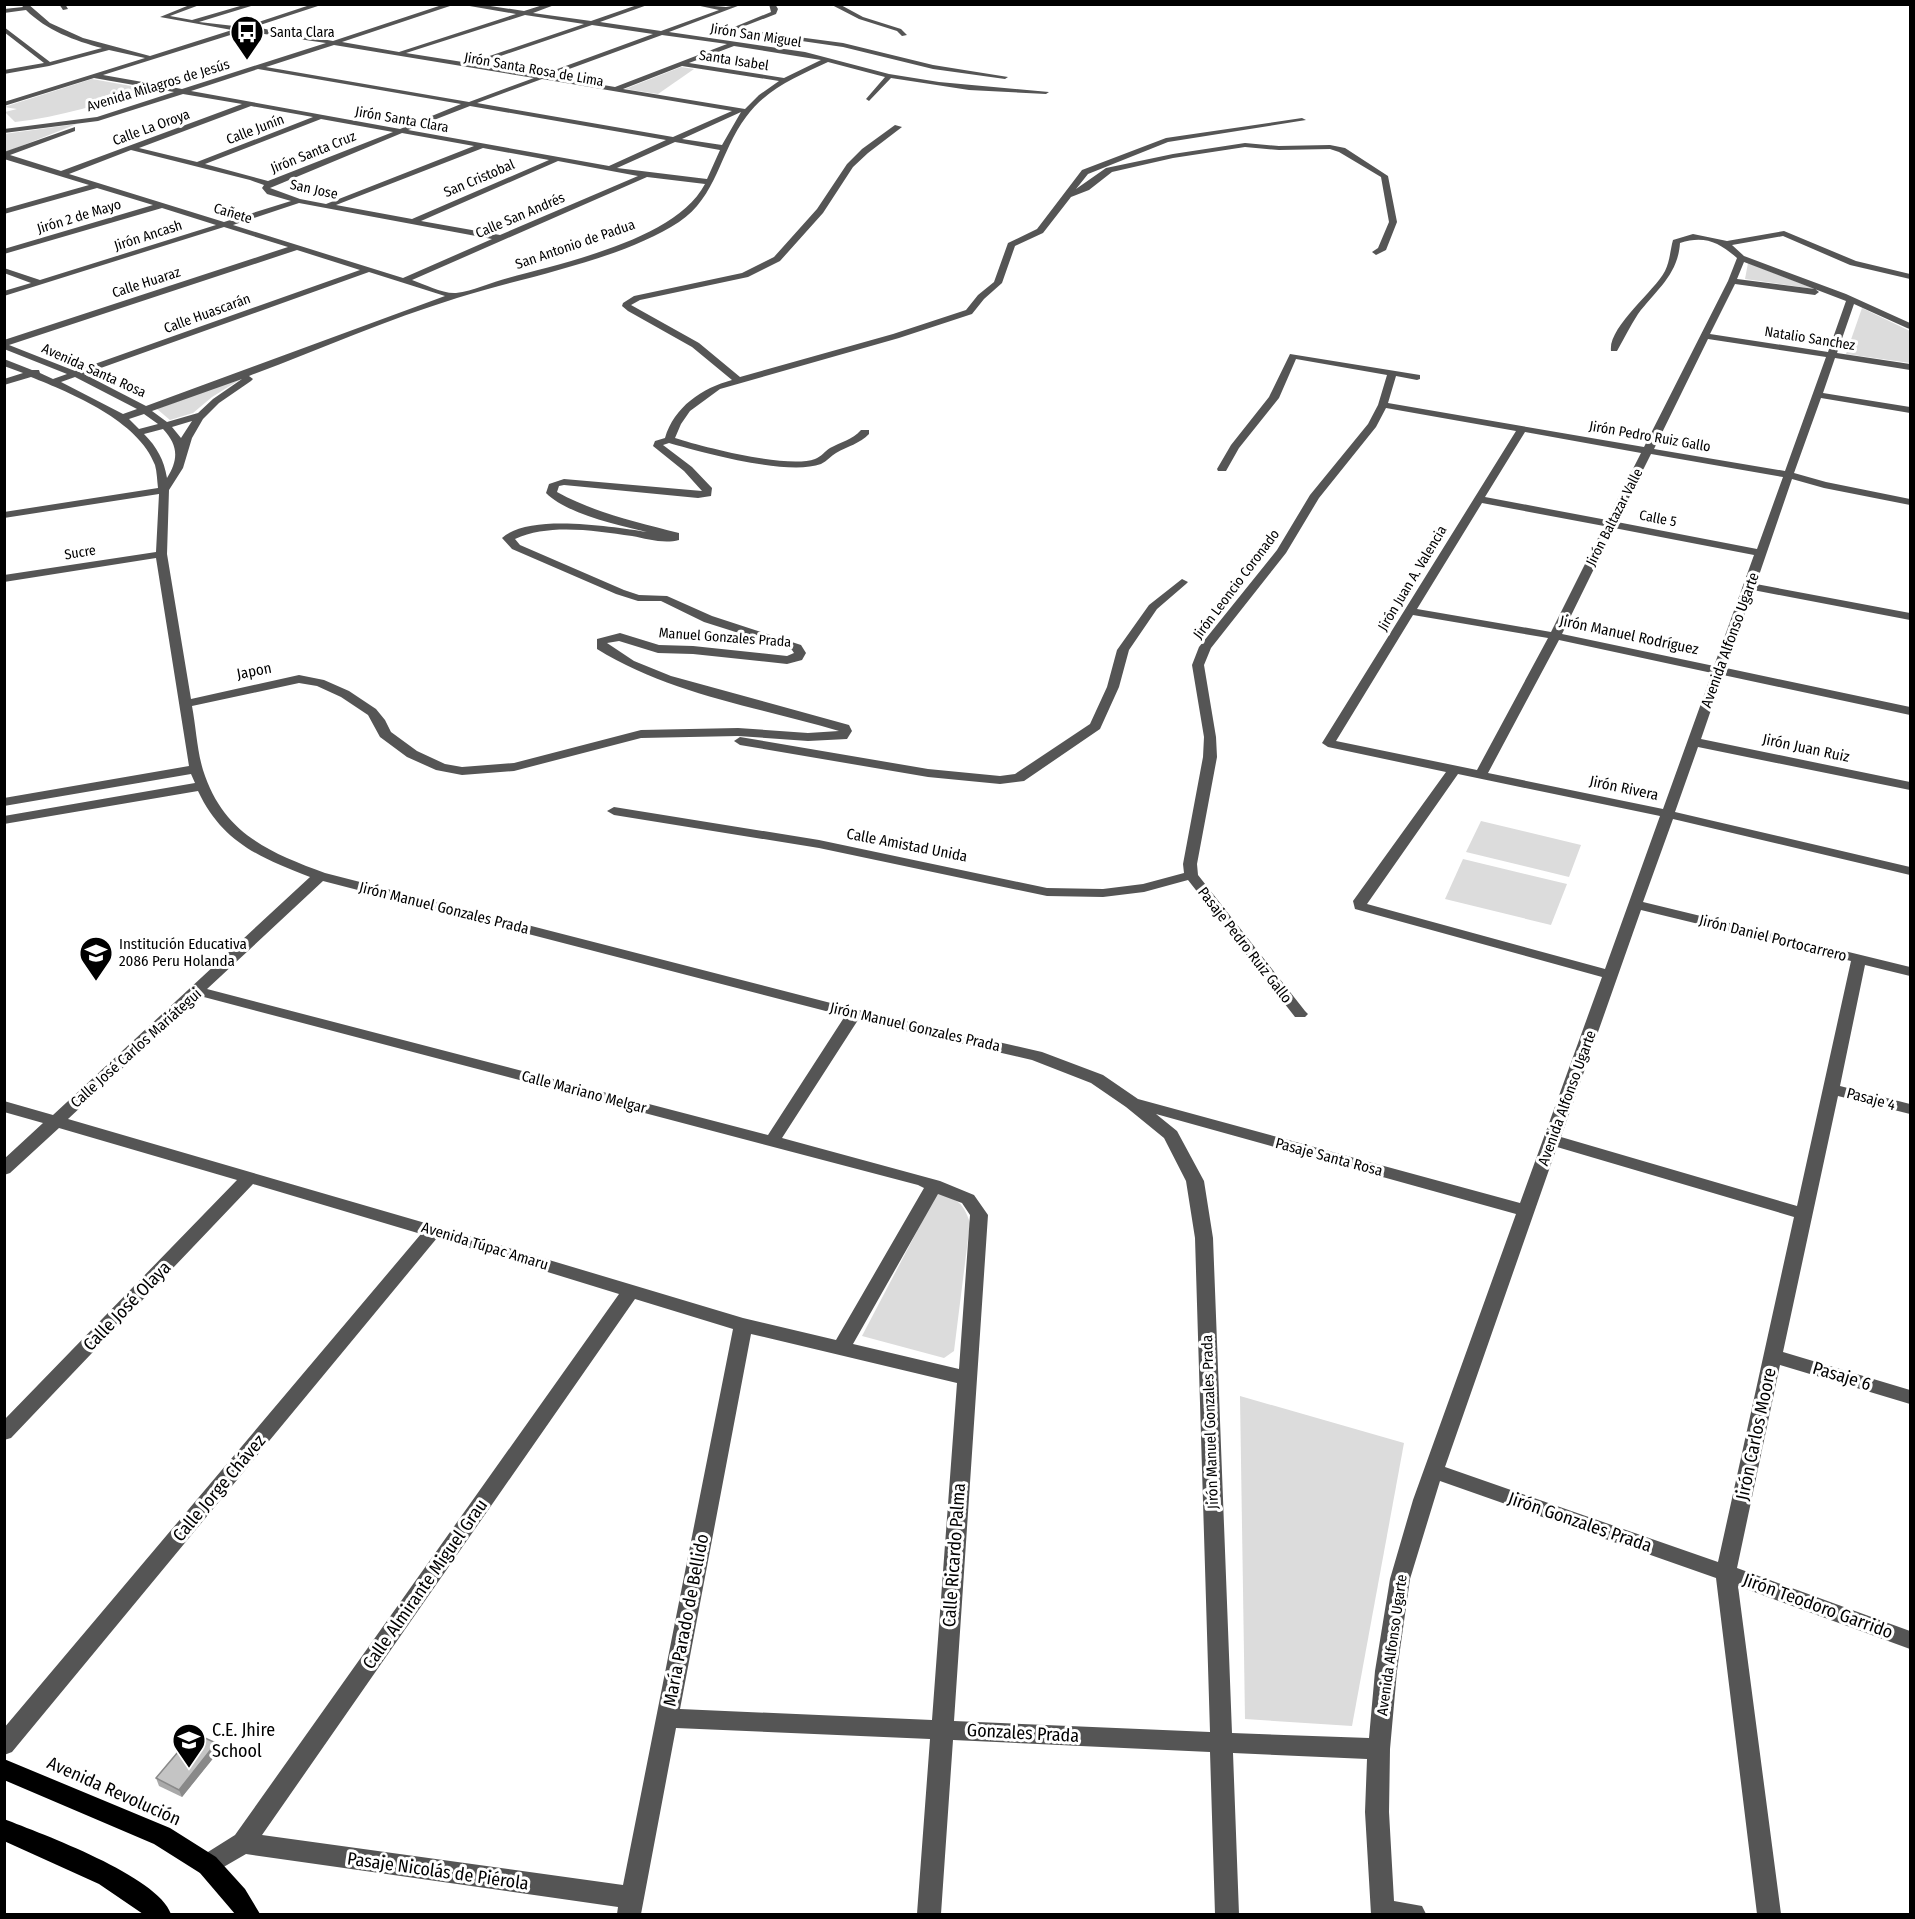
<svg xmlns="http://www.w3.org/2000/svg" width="1915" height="1919" font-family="'Fira Sans Condensed',sans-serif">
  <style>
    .green { fill: #dcdcdc }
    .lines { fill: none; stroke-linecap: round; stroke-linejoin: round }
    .minor { fill: #555; fill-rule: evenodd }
    .major { fill: #000; fill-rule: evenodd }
    .wall { fill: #a9a9a9 }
    .shaded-wall { fill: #898989 }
    .building { fill: #c4c4c4; stroke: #898989; stroke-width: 1.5 }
    .labels { text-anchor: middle; stroke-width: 6; stroke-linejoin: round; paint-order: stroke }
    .far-poi-label { font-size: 14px; fill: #000; stroke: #fff; text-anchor: start }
    .far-street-label { font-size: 14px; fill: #000; stroke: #fff }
    .street-label { font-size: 15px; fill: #000; stroke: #fff }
    .poi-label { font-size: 15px; fill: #000; stroke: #fff; text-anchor: start }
    .near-street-label { font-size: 18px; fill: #000; stroke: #fff }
    .near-poi-label { font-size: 18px; fill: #000; stroke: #fff; text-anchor: start }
  </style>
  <rect width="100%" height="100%" fill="#fff"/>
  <!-- green -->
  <g class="green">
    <polygon points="681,67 694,69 658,94 625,89"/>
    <path d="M92 79 148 89C103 103 61 117 15 122L5 112 17 109 4 107Z"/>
    <polygon points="77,124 6,152 5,151 4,134"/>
    <polygon points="1748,263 1815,289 1745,279"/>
    <polygon points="1862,308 1910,331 1910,363 1846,354"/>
    <polygon points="246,376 212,397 193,413 170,420 157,409"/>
    <polygon points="1481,821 1581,845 1569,877 1466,852"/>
    <polygon points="1463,859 1567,884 1551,925 1445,899"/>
    <path d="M937 1193C958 1200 963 1202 970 1223L954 1351 944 1358 862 1336Z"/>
    <polygon points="1240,1396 1404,1443 1352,1726 1245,1719"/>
  </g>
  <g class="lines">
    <!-- minor -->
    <g class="minor">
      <path d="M21 4H28L50 23 83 38 150 56 232 30 160 17 192 4H202L170 16 192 20 247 4H258L199 22 243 27 313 4H324L254 27 333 41 445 4H456L342 42 399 52 516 14 458 4H477L524 11 546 4H557L533 13 591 21 640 4H650L600 22 661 31 719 10 691 4 726 7 743 4 669 32 805 52 889 74 939 82 1049 92 1046 94 969 90 891 78 869 101 866 99 885 77 828 62C798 76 766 89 746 117 720 151 717 197 679 222 621 260 524 277 457 298 386 320 318 350 249 376L253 379 251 381 219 403 203 419 192 438 183 468 169 490 167 554 191 699 299 675 324 680 349 691 376 709 385 720 391 732 417 751 445 764 462 767 514 763 641 730 738 728 808 733 839 731C758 707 669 694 597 649V639L620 633 659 645 693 646 787 656 794 653 792 650 704 622 661 601H638L616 594 512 549 502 538C529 513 613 527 647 532 618 525 567 514 546 493L549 484 564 479 702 491 684 471 653 446 655 441 665 438C674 407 702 388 732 380L692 347 628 311 622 306 623 303 634 296 742 273 774 257 817 209 847 164 862 149 895 125 902 127 868 153 853 167 823 213 780 261 748 277 640 300 631 305 699 343 740 377 893 334 966 310 978 295 994 282 1008 243 1037 229 1082 170 1166 138 1302 118 1306 120 1168 142 1088 174 1076 189 1106 168 1173 154 1245 143 1279 146 1330 145 1345 148 1388 176 1397 222 1386 250 1376 255 1372 252 1378 248 1389 222 1381 177 1339 152 1330 149 1279 150 1245 147 1173 158 1112 172 1089 190 1071 197 1043 233 1015 246 1002 283 984 299 972 314 899 338 720 389 690 411 681 424 675 438C703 447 788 469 815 459 821 457 825 451 830 448 841 442 852 440 861 430H869V434C859 444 848 446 836 453 831 456 827 461 821 464 788 476 704 453 669 443L663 445 692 467 712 488 711 496 698 498 564 485 559 486 557 492C595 513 636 522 679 533V540C664 544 647 539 632 536 595 531 550 523 515 539L520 545 624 590 639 595 667 596 712 616 801 645 806 653 802 660 787 664 693 654 658 653 619 641 607 643 634 661 671 676 849 725 852 731 847 739 808 741 738 736 641 738 514 771 462 775 436 770 407 757 380 737 368 715 341 697 317 686 299 683 192 706C196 727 197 750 203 770 223 833 268 852 325 873L854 1009 1042 1052 1103 1075 1138 1099 1520 1203 1602 977 1355 909 1353 901 1446 772 1328 747 1322 743 1516 431 1386 408 1376 427 1319 498 1286 553 1211 648 1204 665 1216 737 1217 757 1197 864 1198 875 1305 1011 1308 1014 1305 1017H1295L1188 880 1144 892 1103 897 1047 896 819 848 614 815 607 811 614 807 819 840 1047 888 1103 889 1143 884 1184 873 1183 864 1203 757 1204 737 1192 665 1199 647 1277 550 1310 495 1368 424 1378 405 1387 375 1296 359 1279 398 1239 448 1226 471H1218L1217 469 1231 445 1269 397 1290 354 1420 375V379L1417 380 1396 376 1388 403 1644 447 1728 281 1737 258C1719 242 1704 235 1680 243 1678 275 1656 290 1638 314 1630 326 1624 339 1617 351H1611C1608 327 1654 292 1665 271 1670 261 1670 251 1673 240L1693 234 1727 241 1784 231 1856 261 1910 274V279L1850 265 1783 236 1732 245 1744 256 1846 294 1910 323V329L1907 328 1854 304 1837 353 1910 364V370L1835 358 1823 393 1910 407V413L1821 398 1794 473 1826 482 1910 499V505L1824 488 1792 479 1756 584 1910 613V620L1753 590 1726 668 1910 707V715L1723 675 1701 739 1910 782V790L1698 747 1675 812 1910 867V875L1673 819 1643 902 1910 967V976L1865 965 1840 1086 1910 1104V1114L1838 1096 1783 1352 1910 1390V1404L1780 1365 1737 1568 1910 1631V1649L1738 1586 1781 1914H1757L1716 1578 1440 1481 1410 1579 1397 1671 1390 1749 1389 1812 1394 1901 1422 1906 1426 1914H1371L1365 1812 1367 1759 1233 1753 1239 1914H1215L1210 1752 953 1740 941 1914H917L930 1739 676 1728 641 1914H617L618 1907 246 1854 208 1876 200 1873 196 1865 200 1857 235 1835 619 1294 437 1238 12 1752 4 1755V1728L421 1234 253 1184 11 1438 4 1440V1420L237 1180 59 1128 10 1173 4 1175V1159L43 1123 4 1112V1101L53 1115 310 877C260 858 222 842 198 791L4 824V816L195 783 191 774 4 806V798L189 766 156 558 4 582V575L156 552 159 494 4 518V512L158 488C157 480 157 472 155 465 139 421 71 393 31 377L4 385V379L23 373 4 366V359L32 370H39L40 373 53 379 67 374 4 349V340L288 247 224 227 4 296V291L31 283 4 273V268L40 280 216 225 162 208 4 254V249L153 205 97 188 4 214V209L89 185 4 159V152L75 127V131L10 155 61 171 242 104 183 94 98 121 4 133V129L97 117 174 92 94 78 4 106V102L145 58 109 50 49 66 4 74V70L44 63 4 32V27L50 62 102 48C75 41 46 30 26 10L4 13V9L23 7ZM525 15 584 24 469 63 406 53ZM592 25 653 34 541 75 477 64ZM243 31 326 43 182 89 103 75ZM662 35 727 44 615 87 550 76ZM334 45 534 78 469 102 266 67ZM734 46 821 60 784 78 689 63ZM682 66 779 81 759 95 745 109 623 89ZM258 69 461 104 400 129 191 91ZM542 79 732 111 673 137 477 103ZM251 106 313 117 197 162 139 148ZM470 106 666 140 609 166 408 130ZM741 112 722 145 682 139ZM321 119 393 132 268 181 205 164ZM402 133 474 146 326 204 300 199 270 188ZM675 142 720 150 707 179 617 168ZM483 148 549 160 412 219 336 205ZM131 150 250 180 264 185 262 188 267 194 291 201 224 222 69 174ZM558 161 638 176 500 235 421 221ZM647 177 705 184C676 239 566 262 508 278 492 282 473 291 456 293 443 294 424 284 412 280ZM299 203 492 239 403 278 233 225ZM297 250 360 270 75 371 9 345ZM1744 262 1846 301 1828 352 1710 334 1735 284 1815 295 1819 292 1815 289 1737 279ZM369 272 445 296 146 406 84 374ZM1708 339 1826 357 1785 471 1654 449ZM75 377 137 409 123 414 61 382ZM242 379 213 399 198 413 167 422 152 411ZM144 414 158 424 139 429 129 419ZM192 421 181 438 172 427ZM163 429C178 445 179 459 167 478 164 460 157 447 144 434ZM1525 432 1641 453 1607 520 1485 497ZM1651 454 1783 477 1757 549 1617 522ZM1482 503 1604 526 1551 632 1417 609ZM1614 528 1754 555 1714 666 1562 634ZM1413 615 1548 638 1477 770 1336 741ZM1559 640 1712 673 1663 809 1488 773ZM1458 774 1660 816 1605 969 1367 904ZM323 881 845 1016 768 1135 207 989ZM1641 910 1851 961 1797 1206 1561 1137ZM200 996 918 1185 924 1188 836 1340 743 1318 439 1227 68 1119ZM858 1020 1032 1060 1091 1083 1126 1107 1164 1138 1186 1181 1195 1238 1210 1732 954 1721 988 1215 974 1195 940 1181 782 1138ZM1156 1114 1516 1214 1413 1500 1390 1579 1375 1671 1369 1738 1232 1733 1213 1238 1204 1181 1177 1131ZM1557 1147 1794 1217 1718 1562 1445 1467ZM938 1194 962 1203 970 1215 959 1369 853 1344ZM635 1299 733 1329 623 1885 262 1835ZM751 1334 957 1383 932 1720 680 1709Z"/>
      <polygon points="59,4 65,4 68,9 63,10"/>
      <polygon points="769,4 775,4 778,9 776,14 737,29 843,43 933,65 1008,77 1005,79 933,69 843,47 727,30 771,12"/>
      <polygon points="830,4 839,4 863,17 901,29 907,35 902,36 897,31 859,19"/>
      <polygon points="1182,579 1188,582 1186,584 1157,609 1129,650 1119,687 1100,729 1024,781 1000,784 928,777 740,745 734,741 740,737 928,769 1000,776 1015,774 1090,724 1107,687 1117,650 1149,605"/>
    </g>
    <!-- major -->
    <g class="major">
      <polygon points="4,1759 170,1828 216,1857 245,1889 260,1914 235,1914 200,1873 154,1844 4,1780"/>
      <path d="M4 1819C42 1834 158 1876 171 1914H143L99 1884 4 1841Z"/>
    </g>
  </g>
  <!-- wall -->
  <polygon class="wall" points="219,1751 182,1797 159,1786 156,1778"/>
  <!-- shaded-wall -->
  <polygon class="shaded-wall" points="216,1743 219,1751 182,1797 179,1790"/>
  <!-- building -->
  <polygon class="building" points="194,1733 216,1743 179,1790 156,1778"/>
  <!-- icons -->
  <defs>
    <g id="bus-pin" transform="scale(1.725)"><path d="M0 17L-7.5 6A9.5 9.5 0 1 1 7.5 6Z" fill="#000" stroke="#fff"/><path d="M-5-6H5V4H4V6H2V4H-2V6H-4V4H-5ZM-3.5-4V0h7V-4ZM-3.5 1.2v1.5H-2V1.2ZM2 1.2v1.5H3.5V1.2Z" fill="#fff"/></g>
    <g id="school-pin" transform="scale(1.725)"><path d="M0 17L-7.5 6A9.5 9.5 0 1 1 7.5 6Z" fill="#000" stroke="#fff"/><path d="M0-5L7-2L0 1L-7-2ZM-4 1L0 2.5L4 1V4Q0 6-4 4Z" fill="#fff"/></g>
  </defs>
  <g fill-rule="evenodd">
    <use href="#bus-pin" x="247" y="32"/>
    <use href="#school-pin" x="96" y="953"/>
    <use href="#school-pin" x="189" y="1740"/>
  </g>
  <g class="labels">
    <!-- far-poi labels -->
    <g class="far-poi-label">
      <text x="270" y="37">Santa Clara</text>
    </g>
    <!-- far-street labels -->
    <g class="far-street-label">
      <text transform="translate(756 35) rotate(9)" y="5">Jirón San Miguel</text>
      <text transform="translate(734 60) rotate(9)" y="5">Santa Isabel</text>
      <text transform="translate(534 69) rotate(10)" y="5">Jirón Santa Rosa de Lima</text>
      <text transform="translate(158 85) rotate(-17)" y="5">Avenida Milagros de Jesús</text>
      <text transform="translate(402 119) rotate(10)" y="5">Jirón Santa Clara</text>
      <text transform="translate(151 127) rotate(-20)" y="5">Calle La Oroya</text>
      <text transform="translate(255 129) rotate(-21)" y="5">Calle Junín</text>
      <text transform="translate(313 152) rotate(-22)" y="5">Jirón Santa Cruz</text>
      <text transform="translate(479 178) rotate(-23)" y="5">San Cristobal</text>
      <text transform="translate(314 189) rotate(12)" y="5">San Jose</text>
      <text transform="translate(233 213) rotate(17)" y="5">Cañete</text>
      <text transform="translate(520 215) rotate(-23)" y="5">Calle San Andrés</text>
      <text transform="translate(79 216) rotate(-17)" y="5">Jirón 2 de Mayo</text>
      <text transform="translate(148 235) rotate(-18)" y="5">Jirón Ancash</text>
      <text transform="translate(575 244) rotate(-19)" y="5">San Antonio de Padua</text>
      <text transform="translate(146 282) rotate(-18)" y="5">Calle Huaraz</text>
      <text transform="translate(207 313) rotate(-20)" y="5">Calle Huascarán</text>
      <text transform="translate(1810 338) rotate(9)" y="5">Natalio Sanchez</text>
      <text transform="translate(94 370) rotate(24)" y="5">Avenida Santa Rosa</text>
      <text transform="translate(1650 436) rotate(10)" y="5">Jirón Pedro Ruiz Gallo</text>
      <text transform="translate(1614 517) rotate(-63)" y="5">Jirón Baltazar Valle</text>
      <text transform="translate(1658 518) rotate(11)" y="5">Calle 5</text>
      <text transform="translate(80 552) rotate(-9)" y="5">Sucre</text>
      <text transform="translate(1412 578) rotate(-59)" y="5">Jirón Juan A. Valencia</text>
      <text transform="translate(1236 584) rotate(-53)" y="5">Jirón Leoncio Coronado</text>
      <text transform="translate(725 637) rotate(4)" y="5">Manuel Gonzales Prada</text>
    </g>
    <!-- street labels -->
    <g class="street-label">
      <text transform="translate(1629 635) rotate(12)" y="5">Jirón Manuel Rodríguez</text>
      <text transform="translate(1730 640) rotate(-70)" y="5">Avenida Alfonso Ugarte</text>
      <text transform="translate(254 671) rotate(-11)" y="5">Japon</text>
      <text transform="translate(1806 748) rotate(12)" y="5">Jirón Juan Ruiz</text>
      <text transform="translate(1624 788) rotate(12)" y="5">Jirón Rivera</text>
      <text transform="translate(907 845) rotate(11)" y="5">Calle Amistad Unida</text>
      <text transform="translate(444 908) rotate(14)" y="5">Jirón Manuel Gonzales Prada</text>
      <text transform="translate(1773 938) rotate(14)" y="5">Jirón Daniel Portocarrero</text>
      <text transform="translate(1245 945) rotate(52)" y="5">Pasaje Pedro Ruiz Gallo</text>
      <text transform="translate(915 1027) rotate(13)" y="5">Jirón Manuel Gonzales Prada</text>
      <text transform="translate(136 1048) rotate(-42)" y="5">Calle José Carlos Mariátegui</text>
      <text transform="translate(584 1092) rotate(15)" y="5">Calle Mariano Melgar</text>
      <text transform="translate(1567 1098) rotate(-70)" y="5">Avenida Alfonso Ugarte</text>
      <text transform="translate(1871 1099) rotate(15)" y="5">Pasaje 4</text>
      <text transform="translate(1329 1157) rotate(15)" y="5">Pasaje Santa Rosa</text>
      <text transform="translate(485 1246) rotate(17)" y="5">Avenida Túpac Amaru</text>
      <text transform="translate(1210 1422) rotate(-92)" y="5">Jirón Manuel Gonzales Prada</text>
      <text transform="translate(1392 1645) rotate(-82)" y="5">Avenida Alfonso Ugarte</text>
    </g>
    <!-- poi labels -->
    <g class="poi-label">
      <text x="119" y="949">Institución Educativa<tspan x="119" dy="17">2086 Peru Holanda</tspan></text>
    </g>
    <!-- near-street labels -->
    <g class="near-street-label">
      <text transform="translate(127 1306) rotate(-46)" y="6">Calle José Olaya</text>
      <text transform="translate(1842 1376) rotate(17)" y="6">Pasaje 6</text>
      <text transform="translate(1756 1434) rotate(-78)" y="6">Jirón Carlos Moore</text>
      <text transform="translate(219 1488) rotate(-50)" y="6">Calle Jorge Chávez</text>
      <text transform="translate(1580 1522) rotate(19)" y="6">Jirón Gonzales Prada</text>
      <text transform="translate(954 1555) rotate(-86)" y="6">Calle Ricardo Palma</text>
      <text transform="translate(425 1584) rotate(-55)" y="6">Calle Almirante Miguel Grau</text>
      <text transform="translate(1818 1606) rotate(20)" y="6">Jirón Teodoro Garrido</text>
      <text transform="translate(686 1620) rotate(-79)" y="6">María Parado de Bellido</text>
      <text transform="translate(1023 1733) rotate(3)" y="6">Gonzales Prada</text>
      <text transform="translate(114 1791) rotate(24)" y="6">Avenida Revolución</text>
      <text transform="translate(438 1871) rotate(8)" y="6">Pasaje Nicolás de Piérola</text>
    </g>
    <!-- near-poi labels -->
    <g class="near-poi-label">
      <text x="212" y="1736">C.E. Jhire<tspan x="212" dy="21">School</tspan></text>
    </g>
  </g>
  <!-- border -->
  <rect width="1915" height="1919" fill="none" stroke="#000000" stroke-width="12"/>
</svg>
